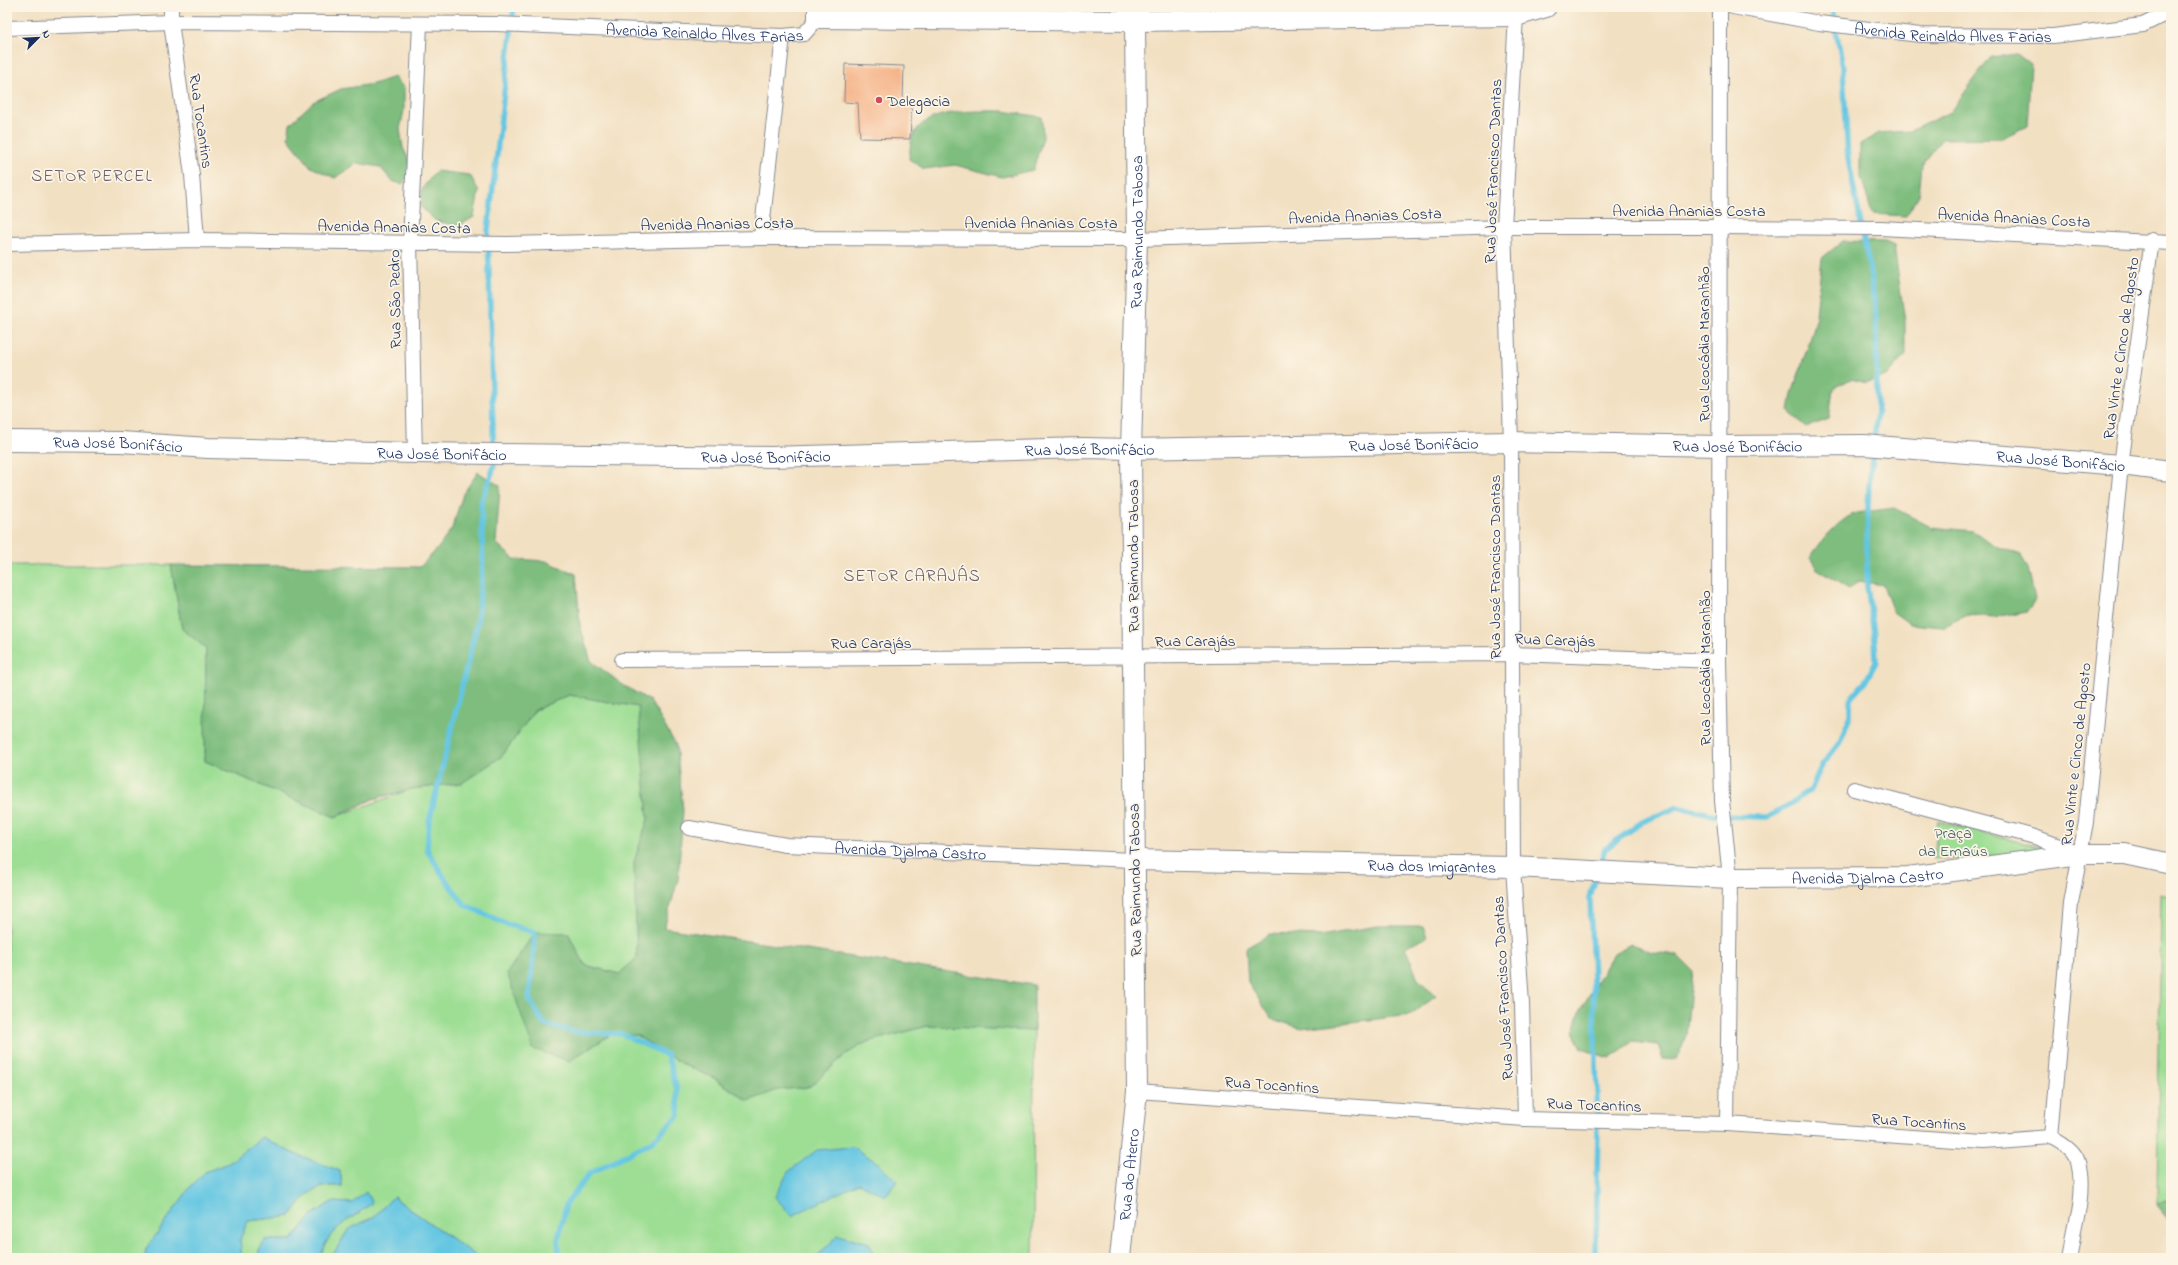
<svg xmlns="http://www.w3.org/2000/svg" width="2178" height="1265" font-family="'Indie Flower',sans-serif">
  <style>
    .green { fill: #9ede94; stroke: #5c8679; fill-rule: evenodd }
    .forest { fill: #7ebd7e; stroke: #4c766e }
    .water { fill: #64c6e2; stroke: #407aa0 }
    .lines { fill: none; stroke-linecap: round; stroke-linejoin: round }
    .stream { stroke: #64c6e2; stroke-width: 5.5 }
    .building { fill: #f5b287 }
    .street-casing { stroke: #868890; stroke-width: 16 }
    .secondary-casing { stroke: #868890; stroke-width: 22 }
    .street { stroke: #fff; stroke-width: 14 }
    .secondary { stroke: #fff; stroke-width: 20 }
    .poi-dot { fill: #d1495b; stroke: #fcf5e5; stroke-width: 1.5 }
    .labels { text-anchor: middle; stroke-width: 3.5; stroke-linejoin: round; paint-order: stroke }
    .street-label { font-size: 16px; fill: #1b2f5e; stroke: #fcf5e5 }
    .poi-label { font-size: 16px; fill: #1b2f5e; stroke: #fcf5e5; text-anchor: start }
    .park-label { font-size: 16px; fill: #3c5b6c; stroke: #fcf5e5 }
    .neighbourhood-label { font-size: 17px; letter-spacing: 1px; fill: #675d6c; stroke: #fcf5e5 }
  </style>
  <rect width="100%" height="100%" fill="#fcf5e5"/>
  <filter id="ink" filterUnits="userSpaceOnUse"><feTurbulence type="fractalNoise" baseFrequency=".025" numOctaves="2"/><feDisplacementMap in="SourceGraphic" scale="8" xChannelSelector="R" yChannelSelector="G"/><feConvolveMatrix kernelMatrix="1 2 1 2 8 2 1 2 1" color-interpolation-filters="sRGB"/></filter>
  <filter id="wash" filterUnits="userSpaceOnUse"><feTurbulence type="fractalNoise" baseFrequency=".012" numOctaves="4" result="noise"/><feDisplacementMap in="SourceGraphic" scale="16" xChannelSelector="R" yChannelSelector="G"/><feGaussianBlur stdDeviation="0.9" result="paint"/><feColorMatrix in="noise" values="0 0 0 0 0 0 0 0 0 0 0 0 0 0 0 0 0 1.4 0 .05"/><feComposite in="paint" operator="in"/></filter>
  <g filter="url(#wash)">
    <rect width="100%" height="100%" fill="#f2e0c2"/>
    <!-- green -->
    <g class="green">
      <path d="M7 565H171L182 629 206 648 205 761 335 817 412 789 462 783 502 756 535 710 569 695 639 707 648 820 634 862 637 958 619 974 585 965 568 933 569 1061 610 1035H636L684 1065 714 1078 748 1101 778 1089 809 1087 846 1054 867 1042 928 1026 1034 1031 1033 1258H876L869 1243 838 1235 816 1258H479L393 1197 375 1216 348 1230 331 1258H321C325 1235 341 1223 360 1213L352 1203 332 1202 312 1215 292 1240H265L259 1250V1258H242L240 1239 248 1221 290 1216C307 1194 313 1184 342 1186L340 1171 290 1152 262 1137 229 1163 205 1172 146 1249 145 1258H7ZM897 1181 885 1196 859 1183Z"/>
      <polygon points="1938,821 2054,851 1934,859"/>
      <polygon points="2161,894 2171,897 2171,1202 2165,1200 2157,1205"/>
    </g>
    <!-- forest -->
    <g class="forest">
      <polygon points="2017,54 2031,65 2027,126 2002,138 1942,139 1922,165 1919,195 1906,216 1872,214 1860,173 1860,144 1879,133 1910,131 1950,112 1991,57"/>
      <polygon points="394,77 404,88 404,110 400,129 403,148 409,160 410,174 402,184 392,181 380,167 357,163 335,178 311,167 288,138 290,124 313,102 341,89 373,84"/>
      <path d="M1003 111 1042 117 1043 138 1033 170 1002 177 955 165 924 169 909 159C910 151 910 141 914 134 926 108 980 111 1003 111Z"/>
      <polygon points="436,171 470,175 479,191 474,217 459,226 436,221 421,207 422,189"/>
      <polygon points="1843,241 1885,242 1894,246 1905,322 1905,355 1888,375 1866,383 1851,379 1833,388 1829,419 1807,427 1789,412 1792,394 1815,325 1822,258"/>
      <polygon points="478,472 500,486 496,543 514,559 546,561 576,574 580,626 591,661 623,685 650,701 676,745 683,810 678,880 664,928 1034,985 1034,1031 927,1026 867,1042 846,1054 809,1087 778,1090 748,1101 714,1078 684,1065 636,1035 610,1035 569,1061 533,1049 507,973 535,932 568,933 585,965 619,974 637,958 634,862 648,819 638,707 569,695 535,710 502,756 462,783 412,789 373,799 335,817 205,761 206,648 182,629 171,565 420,567 439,547 452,528 463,494"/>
      <path d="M1894 508 1931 527 1973 531 1996 546 2021 555 2028 569 2035 600 2027 611 1994 617 1967 615 1942 627 1910 624 1893 612 1883 585 1858 581 1849 589 1818 570 1810 558C1819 544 1839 518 1857 513 1869 511 1882 510 1894 508Z"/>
      <polygon points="1377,926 1423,926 1427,937 1405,947 1418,979 1436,996 1411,1015 1301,1028 1272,1019 1248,983 1246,948 1270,934 1320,936"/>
      <polygon points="1631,944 1652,952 1677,955 1693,971 1686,1035 1677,1060 1663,1059 1658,1045 1633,1042 1609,1058 1582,1049 1574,1031 1581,1009 1614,953"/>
      <polygon points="2165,1200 2171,1202 2171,1222 2157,1205"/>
    </g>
    <!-- water -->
    <g class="water">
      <path d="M262 1137 290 1152 340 1171 342 1186C313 1184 307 1194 290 1216L248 1221 240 1239 242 1258H145L146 1249 191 1186 205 1172 229 1163Z"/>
      <polygon points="853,1147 878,1163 897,1181 885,1196 859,1183 792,1216 775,1197 788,1172 817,1150"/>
      <path d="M366 1192 372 1203C351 1220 326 1228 321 1258H259V1250L265 1240H292L312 1215 332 1202 352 1203Z"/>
      <polygon points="393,1197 479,1258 331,1258 348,1230 375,1216"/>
      <polygon points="838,1235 869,1243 876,1258 816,1258"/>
    </g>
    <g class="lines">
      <!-- stream -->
      <g class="stream">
        <polyline points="514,7 488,230 494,467 481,502 483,563 477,624 429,822 427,850 445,879 465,905 506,924 535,932 529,999 544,1024 577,1032 622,1034 667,1055 677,1089 679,1115 653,1141 589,1174 566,1204 558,1240 559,1258"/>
        <polyline points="1596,1258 1598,1120 1590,897 1605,849 1642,822 1678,807 1720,816 1767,817 1781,810 1811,790 1822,765 1840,742 1850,716 1850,699 1865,682 1876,662 1875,641 1867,586 1867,534 1869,485 1877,412 1876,315 1869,265 1848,159 1843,68 1832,7"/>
      </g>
    </g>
    <g id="blocks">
      <!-- building -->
      <polygon class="building" points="845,64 904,66 903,102 912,103 910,139 860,138 858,103 844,102"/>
    </g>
  </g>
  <g filter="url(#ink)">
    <use href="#blocks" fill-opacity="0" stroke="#868890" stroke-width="1"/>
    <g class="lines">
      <!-- street casing -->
      <g class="street-casing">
        <g id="street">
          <polyline points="171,7 171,22 192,175 197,240"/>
          <polyline points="1720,7 1719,661 1722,801 1730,878 1727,1124"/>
          <path id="s1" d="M1733 7 1819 23 1920 35 2053 36 2143 25 2171 11"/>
          <polyline points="1516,16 1504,227 1511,442 1513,867 1522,1004 1525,1119"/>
          <path id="s2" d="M7 28 171 22 496 24 783 36 804 34 818 18"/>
          <polyline points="761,238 783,36"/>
          <polyline points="7,244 197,240 507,244 761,238 1137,239 1504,227 1719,227 1881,228 2171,243"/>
          <polyline points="415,453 410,243 420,24"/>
          <polyline points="622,660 1511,654 1719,661"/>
          <polyline points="1854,789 2035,837 2078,853"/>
          <path id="s3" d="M689 828 786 845 1133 860"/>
          <path d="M1137 1091 1525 1119 1727 1124 1984 1142 2051 1137C2061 1142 2075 1151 2078 1162 2086 1192 2074 1228 2069 1258"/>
          <polyline points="2051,1137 2071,903 2086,822 2121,465 2152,240"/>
        </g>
      </g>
      <!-- secondary casing -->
      <g class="secondary-casing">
        <g id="secondary">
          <polyline points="818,7 818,18 1135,21 1516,16 1525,7"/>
          <polyline points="1516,16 1546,7"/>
          <path id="s4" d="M7 441 121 442 208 448 415 453 770 457 1083 448 1131 449 1511 442 1721 446 1864 445 2121 465 2171 471"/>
          <path id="s5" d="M1133 860 1513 867 1730 878 1908 877 2081 854H2125L2171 864"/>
          <path id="s6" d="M1120 1258 1137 1091 1131 449 1137 239 1135 21"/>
        </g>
      </g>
      <!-- street -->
      <use href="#street" class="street"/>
      <!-- secondary -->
      <use href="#secondary" class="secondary"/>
    </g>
  </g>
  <!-- markers -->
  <circle class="poi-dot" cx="879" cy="100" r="4"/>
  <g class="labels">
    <!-- street labels -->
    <g class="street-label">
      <text dy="6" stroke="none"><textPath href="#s2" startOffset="698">Avenida Reinaldo Alves Farias</textPath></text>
      <text dy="6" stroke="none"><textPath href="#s1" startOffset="222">Avenida Reinaldo Alves Farias</textPath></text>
      <text transform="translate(202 121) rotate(82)" y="6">Rua Tocantins</text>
      <text transform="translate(1492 171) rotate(-88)" y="6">Rua José Francisco Dantas</text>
      <text x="1689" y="216">Avenida Ananias Costa</text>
      <text transform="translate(1365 215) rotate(-2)" y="6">Avenida Ananias Costa</text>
      <text transform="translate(2014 217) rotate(3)" y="6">Avenida Ananias Costa</text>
      <text x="1041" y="228">Avenida Ananias Costa</text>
      <text transform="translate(717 223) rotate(-1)" y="6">Avenida Ananias Costa</text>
      <text transform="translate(394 226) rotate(1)" y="6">Avenida Ananias Costa</text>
      <text dy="6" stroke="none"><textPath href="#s6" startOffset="1027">Rua Raimundo Tabosa</textPath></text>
      <text transform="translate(394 299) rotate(-91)" y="6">Rua São Pedro</text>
      <text transform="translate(1703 344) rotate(-90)" y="6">Rua Leocádia Maranhão</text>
      <text transform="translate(2120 348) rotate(-82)" y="6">Rua Vinte e Cinco de Agosto</text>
      <text dy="6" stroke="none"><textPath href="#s4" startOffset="111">Rua José Bonifácio</textPath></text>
      <text dy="6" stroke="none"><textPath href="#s4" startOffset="1407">Rua José Bonifácio</textPath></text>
      <text dy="6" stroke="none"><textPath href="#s4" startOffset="1731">Rua José Bonifácio</textPath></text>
      <text dy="6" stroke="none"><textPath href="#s4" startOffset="1083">Rua José Bonifácio</textPath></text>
      <text dy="6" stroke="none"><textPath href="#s4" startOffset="435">Rua José Bonifácio</textPath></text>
      <text dy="6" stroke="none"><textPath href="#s4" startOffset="759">Rua José Bonifácio</textPath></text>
      <text dy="6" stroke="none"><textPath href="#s4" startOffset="2055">Rua José Bonifácio</textPath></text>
      <text transform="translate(1132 556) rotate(-90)" y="6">Rua Raimundo Tabosa</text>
      <text transform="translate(1494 567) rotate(-90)" y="6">Rua José Francisco Dantas</text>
      <text transform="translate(1555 639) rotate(2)" y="6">Rua Carajás</text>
      <text x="1195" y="646">Rua Carajás</text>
      <text x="871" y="648">Rua Carajás</text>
      <text transform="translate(1704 668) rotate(-90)" y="6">Rua Leocádia Maranhão</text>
      <text transform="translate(2075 754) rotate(-84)" y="6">Rua Vinte e Cinco de Agosto</text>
      <text dy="6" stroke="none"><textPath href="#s3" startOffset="223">Avenida Djalma Castro</textPath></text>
      <text dy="6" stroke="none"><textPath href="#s5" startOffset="299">Rua dos Imigrantes</textPath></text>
      <text dy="6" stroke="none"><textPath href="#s5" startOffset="735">Avenida Djalma Castro</textPath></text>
      <text transform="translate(1134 880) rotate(-91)" y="6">Rua Raimundo Tabosa</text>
      <text transform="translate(1502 988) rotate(-93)" y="6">Rua José Francisco Dantas</text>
      <text transform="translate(1272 1084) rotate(4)" y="6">Rua Tocantins</text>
      <text transform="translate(1594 1104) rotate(2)" y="6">Rua Tocantins</text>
      <text transform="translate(1919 1121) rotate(4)" y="6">Rua Tocantins</text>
      <text dy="6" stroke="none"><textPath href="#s6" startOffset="84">Rua do Aterro</textPath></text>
    </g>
    <!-- poi labels -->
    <g class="poi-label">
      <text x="887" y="106">Delegacia</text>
    </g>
    <!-- park labels -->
    <g class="park-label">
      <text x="1953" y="838">Praça<tspan x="1953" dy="18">da Emaús</tspan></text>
    </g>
    <!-- neighbourhood labels -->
    <g class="neighbourhood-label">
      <text x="92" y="181">SETOR PERCEL</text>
      <text x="912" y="581">SETOR CARAJÁS</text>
    </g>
  </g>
  <!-- margin -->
  <rect width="2178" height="1265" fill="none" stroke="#fcf5e5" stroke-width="24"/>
  <!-- north arrow -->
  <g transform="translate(38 38) rotate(66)" stroke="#fcf5e5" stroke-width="3" paint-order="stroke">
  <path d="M0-3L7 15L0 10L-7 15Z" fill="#1b2f5e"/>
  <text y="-6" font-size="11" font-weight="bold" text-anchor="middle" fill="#1b2f5e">N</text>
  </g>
</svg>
